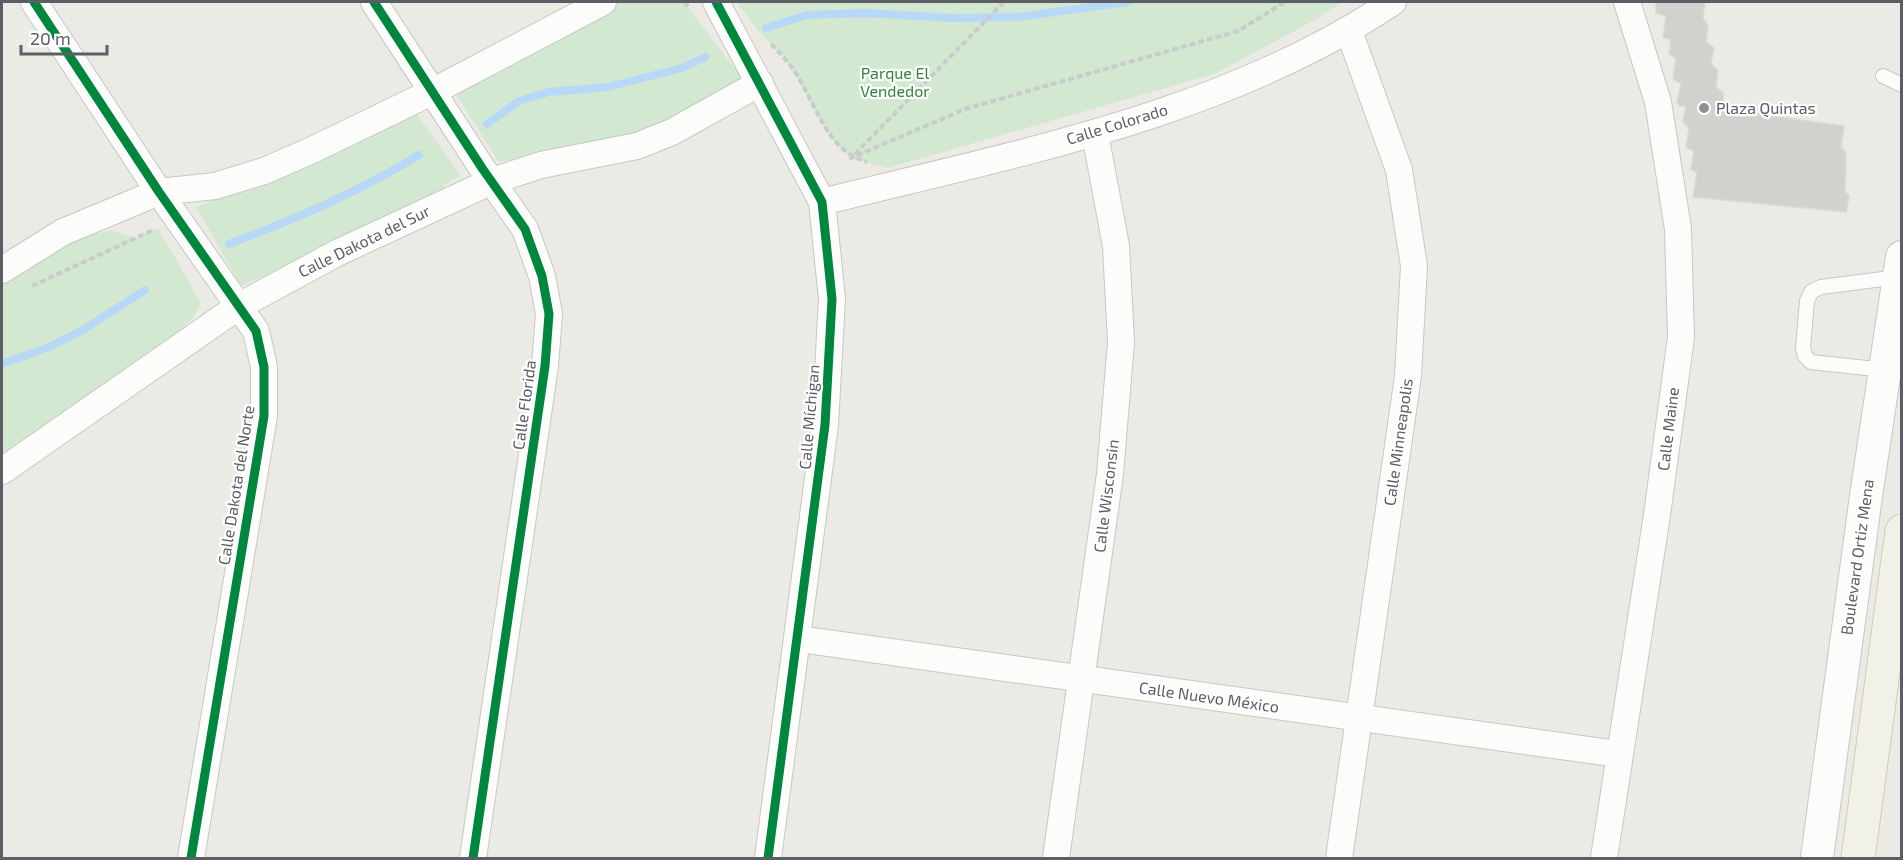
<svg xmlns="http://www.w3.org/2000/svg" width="1903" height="860" font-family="'Exo 2',sans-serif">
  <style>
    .green { fill: #d2e8d1 }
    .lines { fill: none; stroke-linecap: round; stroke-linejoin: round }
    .stream { stroke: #b7d8f7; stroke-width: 8 }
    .building { fill: #d2d1ce; stroke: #dad9d4; stroke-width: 1.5 }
    .service-casing { stroke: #c7c7c6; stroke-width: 16 }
    .minor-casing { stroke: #c7c7c6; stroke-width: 28 }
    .tertiary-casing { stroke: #c7c7c6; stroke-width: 34 }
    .primary-casing { stroke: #d3ccb2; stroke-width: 35 }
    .path { stroke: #c8ccca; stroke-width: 4; stroke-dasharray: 6 3; stroke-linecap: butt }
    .service { stroke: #fcfcfb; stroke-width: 14 }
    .minor { stroke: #fcfcfb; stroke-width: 26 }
    .tertiary { stroke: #fcfcfb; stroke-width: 32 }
    .primary { stroke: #f2f1e7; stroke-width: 33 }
    .cycleway-casing { stroke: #fff; stroke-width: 13 }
    .cycleway { stroke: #00873e; stroke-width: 9 }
    .poi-dot { fill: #8d8f91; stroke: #fff; stroke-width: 2 }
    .labels { text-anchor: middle; stroke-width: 4.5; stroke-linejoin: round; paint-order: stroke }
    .park-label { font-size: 16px; fill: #32833b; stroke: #fff }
    .poi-label { font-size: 16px; fill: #5b5e64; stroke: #fff; text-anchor: start }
    .street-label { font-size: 16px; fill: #5b5e64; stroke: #fff }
  </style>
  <rect width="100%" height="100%" fill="#ebeae5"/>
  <!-- green -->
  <g class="green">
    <polygon points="621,2 684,2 742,78 684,116 571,154 528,155 499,162 455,93"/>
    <polygon points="736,2 1342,2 1313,21 1214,74 887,168 851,158 830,137 785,58 763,36"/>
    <polygon points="415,112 461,176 445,184 439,199 241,286 196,207 326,156"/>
    <polygon points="158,228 201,303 192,319 185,324 184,334 2,453 2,285 61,245 110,230 136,238"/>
  </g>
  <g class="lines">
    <!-- stream -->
    <g class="stream">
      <polyline points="766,28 807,15 866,13 950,18 1018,17 1128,2"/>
      <polyline points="487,124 519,101 549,92 608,87 682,68 705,57"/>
      <path d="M229 244C295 219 359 192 419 155"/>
      <polyline points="2,364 49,347 83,330 145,290"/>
    </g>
  </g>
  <!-- building -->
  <polygon class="building" points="1656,2 1705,2 1703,18 1708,25 1706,42 1714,48 1711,64 1718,71 1716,87 1723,93 1723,109 1844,126 1841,147 1846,153 1845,191 1849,196 1846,212 1693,197 1697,173 1691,169 1694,151 1686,147 1689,128 1683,122 1686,106 1680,106 1677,102 1681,84 1673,79 1676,58 1669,54 1671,40 1663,37 1666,16 1656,13"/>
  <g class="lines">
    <!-- service casing -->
    <g class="service-casing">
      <g id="service">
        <polyline points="1883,76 1902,85"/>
        <polyline points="1885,370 1811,362 1805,356 1803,348 1807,301 1812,291 1821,287 1898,277"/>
      </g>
    </g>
    <!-- minor casing -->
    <g class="minor-casing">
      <g id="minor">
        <polyline points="34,2 159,192 256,331 264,367 264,416 191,858"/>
        <polyline points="374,2 482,168 525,229 542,276 549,314 545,366 473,858"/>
        <polyline points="716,2 822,202 832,299 825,425 768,858"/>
        <path d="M822 202C1018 153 1223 115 1393 2"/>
        <polyline points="2,270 63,232 159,192 215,186 264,171 310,151 432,92 603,2"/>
        <polyline points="2,471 239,306 337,253 492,181 541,165 637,146 672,132 760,83"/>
        <polyline points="799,639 1618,754"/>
        <polyline points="1056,858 1110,474 1121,342 1116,246 1095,134"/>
        <polyline points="1339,858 1408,376 1414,266 1399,170 1349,31"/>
        <polyline points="1604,858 1657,515 1681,337 1678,229 1658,102 1627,2"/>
      </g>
    </g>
    <!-- tertiary casing -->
    <g class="tertiary-casing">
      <polyline id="tertiary" points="1817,858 1866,496 1902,257"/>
    </g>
    <!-- primary casing -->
    <g class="primary-casing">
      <polyline id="primary" points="1858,858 1902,531"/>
    </g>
    <!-- path -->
    <g class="path">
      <polyline points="684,2 690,8"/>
      <polyline points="1004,2 851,158 965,109 1238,31 1285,2"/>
      <path d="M771 44C782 55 792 66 800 80 818 111 829 151 867 162"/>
      <polyline points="32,286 153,230"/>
    </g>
    <!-- service -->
    <use href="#service" class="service"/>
    <!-- minor -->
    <use href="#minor" class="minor"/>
    <!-- tertiary -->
    <use href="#tertiary" class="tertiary"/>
    <!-- primary -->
    <use href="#primary" class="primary"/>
    <!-- cycleway casing -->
    <g class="cycleway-casing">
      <g id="cycleway">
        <polyline points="34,2 159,192 256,331 264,367 264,416 191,858"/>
        <polyline points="374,2 482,168 525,229 542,276 549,314 545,366 473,858"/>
        <polyline points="716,2 822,202 832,299 825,425 768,858"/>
      </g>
    </g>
    <!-- cycleway -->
    <use href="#cycleway" class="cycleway"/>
  </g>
  <!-- markers -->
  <circle class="poi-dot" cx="1704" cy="108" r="6"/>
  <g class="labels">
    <!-- park labels -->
    <g class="park-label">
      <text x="895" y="79">Parque El<tspan x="895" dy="18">Vendedor</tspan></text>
    </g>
    <!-- poi labels -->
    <g class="poi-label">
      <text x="1716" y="114">Plaza Quintas</text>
    </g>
    <!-- street labels -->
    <g class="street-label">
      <text transform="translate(1117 124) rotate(-17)" y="6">Calle Colorado</text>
      <text transform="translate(364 241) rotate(-26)" y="6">Calle Dakota del Sur</text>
      <text transform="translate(524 405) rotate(-82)" y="6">Calle Florida</text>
      <text transform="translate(809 417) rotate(-85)" y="6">Calle Míchigan</text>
      <text transform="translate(1668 429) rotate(-83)" y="6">Calle Maine</text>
      <text transform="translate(1398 442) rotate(-82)" y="6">Calle Minneapolis</text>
      <text transform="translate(236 485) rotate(-81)" y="6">Calle Dakota del Norte</text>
      <text transform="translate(1106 496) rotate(-83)" y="6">Calle Wisconsin</text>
      <text transform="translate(1857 557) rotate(-82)" y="6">Boulevard Ortiz Mena</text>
      <text transform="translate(1209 697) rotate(8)" y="6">Calle Nuevo México</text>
    </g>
  </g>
  <!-- border -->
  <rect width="1903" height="860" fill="none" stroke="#5b5e64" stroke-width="6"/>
  <!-- scale -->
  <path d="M21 45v9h86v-9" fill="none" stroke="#5b5e64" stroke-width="3"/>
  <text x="30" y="45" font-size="18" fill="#5b5e64" stroke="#ffffff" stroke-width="4.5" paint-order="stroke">20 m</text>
</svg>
